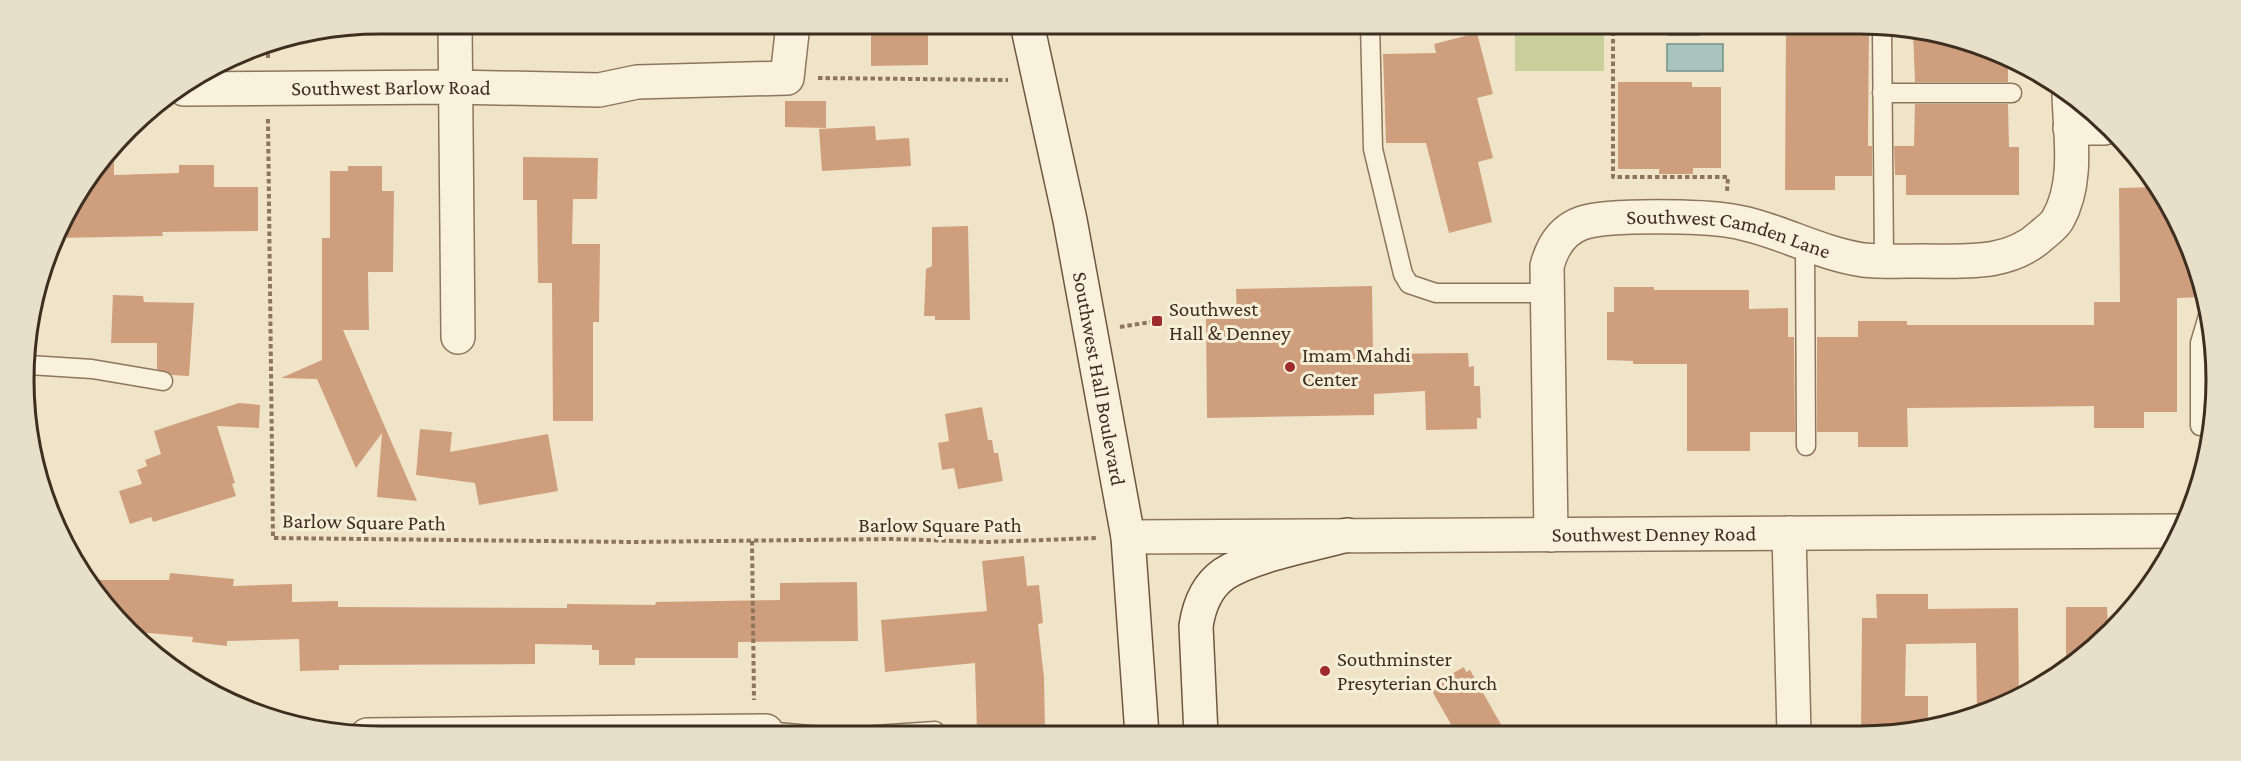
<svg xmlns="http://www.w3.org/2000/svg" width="2241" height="761" font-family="'Crimson Pro',serif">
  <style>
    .green { fill: #c9cf9b }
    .water { fill: #a9c4bc; stroke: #6f938a; stroke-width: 1.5 }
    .building { fill: #cf9f7d }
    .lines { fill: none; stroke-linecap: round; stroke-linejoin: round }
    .service-casing { stroke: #8d765c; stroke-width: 21 }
    .minor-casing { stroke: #8d765c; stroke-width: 36 }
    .tertiary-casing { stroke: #8d765c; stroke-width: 36 }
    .secondary-casing { stroke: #6f573f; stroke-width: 36 }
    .path { stroke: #8d765c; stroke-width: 4; stroke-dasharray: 4.5 3; stroke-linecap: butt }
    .service { stroke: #faf1dc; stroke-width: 18 }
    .minor { stroke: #faf1dc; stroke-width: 33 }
    .tertiary { stroke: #faf1dc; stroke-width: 33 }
    .secondary { stroke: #faf1dc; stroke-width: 33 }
    .poi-dot { fill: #9e2a2b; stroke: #f7eed8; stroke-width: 2 }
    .labels { text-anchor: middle; stroke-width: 6; stroke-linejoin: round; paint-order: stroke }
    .street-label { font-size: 21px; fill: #3d2e20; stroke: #f7eed8 }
    .poi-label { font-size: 21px; fill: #3d2e20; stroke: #f7eed8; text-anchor: start }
    .rim { fill: none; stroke: #3d2e20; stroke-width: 3 }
  </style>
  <rect width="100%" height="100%" fill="#f0e4c8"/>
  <!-- green -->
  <rect class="green" x="1515" y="24" width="89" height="47"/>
  <!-- water -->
  <g class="water">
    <rect x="1668" y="24" width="31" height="11"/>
    <rect x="1667" y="44" width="56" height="27"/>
  </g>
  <!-- building -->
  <g class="building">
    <polygon points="871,24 919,24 919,33 928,32 928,65 871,66"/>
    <polygon points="1786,24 1869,25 1868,134 1868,146 1872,146 1872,176 1835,176 1835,190 1785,190"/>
    <polygon points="1913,31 1952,36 2008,63 2008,82 1915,82"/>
    <polygon points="1477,33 1493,94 1477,98 1493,158 1478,162 1492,222 1449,233 1426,143 1386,143 1383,54 1436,53 1434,44"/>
    <polygon points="1618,82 1692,82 1692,87 1721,87 1721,168 1693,168 1693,174 1659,174 1659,169 1618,169"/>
    <polygon points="785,101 826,101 826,128 785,127"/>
    <polygon points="1915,104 2008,104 2009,147 2019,147 2019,195 1906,195 1906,175 1895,175 1894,146 1914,146"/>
    <polygon points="875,126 876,140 909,138 911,166 822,171 819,129"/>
    <polygon points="114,154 114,175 179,173 179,165 214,165 214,187 258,187 258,231 162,232 163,236 56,238 61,223"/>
    <polygon points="523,157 598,158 597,199 573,199 572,244 600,244 599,322 593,322 593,421 553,421 552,283 538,283 537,200 523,200"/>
    <polygon points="348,166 382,166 382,191 394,191 393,272 368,272 369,330 343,330 417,501 377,497 382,433 356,468 317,379 281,378 322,360 322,238 330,238 330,171 348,171"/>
    <polygon points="2156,187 2169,202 2202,297 2177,298 2177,412 2144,412 2144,428 2094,428 2094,406 1907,408 1908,447 1858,447 1858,432 1817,432 1817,337 1858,337 1858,321 1907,321 1907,325 2094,325 2094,302 2120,302 2119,188"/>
    <polygon points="968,226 970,320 935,320 935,316 924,316 926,269 932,266 932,227"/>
    <polygon points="1372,286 1373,354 1468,353 1469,367 1474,366 1474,386 1480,386 1481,418 1477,418 1477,429 1426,430 1425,391 1374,394 1374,415 1207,418 1206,319 1237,319 1236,289"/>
    <polygon points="1614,287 1654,287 1654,290 1749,290 1749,309 1788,308 1788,337 1794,337 1795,432 1750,432 1750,451 1687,451 1687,364 1633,364 1633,361 1607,360 1607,312 1614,312"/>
    <polygon points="113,295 143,296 144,302 194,303 189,376 172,375 157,369 157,343 111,343"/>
    <polygon points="239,403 260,405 259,428 217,426 235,483 232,484 236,496 153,522 151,517 130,524 119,491 142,484 137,470 147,466 145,460 161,454 154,431"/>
    <polygon points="982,407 988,440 992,440 994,453 998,453 1003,481 958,489 954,468 942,470 938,443 949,441 945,414"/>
    <polygon points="420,429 452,432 450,452 548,434 558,491 479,505 475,483 416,475"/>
    <polygon points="1024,556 1027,586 1039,585 1043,623 1038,624 1044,678 1045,730 977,731 975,663 885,672 881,620 987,611 982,561"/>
    <polygon points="170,573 234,579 233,586 292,584 292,602 338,601 338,607 567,608 567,604 655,605 656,602 780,600 780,583 857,582 858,641 738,642 738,658 635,658 635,665 599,665 599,650 592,650 592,645 535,644 535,664 339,665 339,670 300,671 299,639 227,641 227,646 192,642 193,637 137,632 86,580 169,580"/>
    <polygon points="1876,594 1928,594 1928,609 2018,608 2019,700 1977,713 1976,643 1906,644 1905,696 1928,696 1928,728 1907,734 1861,734 1862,618 1877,618"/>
    <polygon points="2066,607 2107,607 2108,634 2096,648 2066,668"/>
    <polygon points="1464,667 1466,672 1470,670 1507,735 1457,735 1432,691 1438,688 1435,683"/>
  </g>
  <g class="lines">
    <!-- service casing -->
    <g class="service-casing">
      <g id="service">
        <polyline points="1370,24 1373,149 1403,274 1409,284 1436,293 1547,293"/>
        <polyline points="1882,27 1884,261"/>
        <polyline points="1882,93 2012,93"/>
        <polyline points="1805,245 1806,446"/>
        <polyline points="29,365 92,369 163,381"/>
        <polyline points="2200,426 2200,343 2208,316"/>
        <polyline points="766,731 821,736"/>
        <polyline points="861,736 935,731"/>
      </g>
    </g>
    <!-- minor casing -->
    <g class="minor-casing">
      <g id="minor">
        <polyline points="455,24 458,337"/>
        <path id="s1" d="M184 89 454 87 599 90 637 82 787 78 793 24"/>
        <polyline points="2070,128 2104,128"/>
        <polyline points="1789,533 1794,734"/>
        <path id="s2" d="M1551 535 1547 266C1552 247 1562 230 1582 223 1609 214 1703 216 1732 221 1776 228 1817 253 1863 260 1882 262 1902 261 1922 261 1964 261 2009 266 2042 235 2048 230 2055 225 2058 219 2079 182 2070 134 2069 94"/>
        <polyline points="367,735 766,731 768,736"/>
      </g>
    </g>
    <!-- tertiary casing -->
    <g class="tertiary-casing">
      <g id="tertiary">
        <path id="s3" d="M1128 537 2181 531"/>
      </g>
    </g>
    <!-- secondary casing -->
    <g class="secondary-casing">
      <g id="secondary">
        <path id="s4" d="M1027 24 1070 220 1128 537 1142 735"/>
        <path d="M1201 735 1196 626C1199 606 1207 586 1224 574 1253 555 1312 545 1347 535"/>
      </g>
    </g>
    <!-- path -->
    <g class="path">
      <polyline points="1613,24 1613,177 1728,177 1727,191"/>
      <polyline points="268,46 268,58"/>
      <polyline points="818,78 1008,80"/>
      <polyline points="268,119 273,538 631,542 892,539 988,542 1097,538"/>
      <polyline points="1120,327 1157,321"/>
      <polyline points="752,541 754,700"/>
    </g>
    <!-- service -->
    <use href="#service" class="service"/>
    <!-- minor -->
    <use href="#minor" class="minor"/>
    <!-- tertiary -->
    <use href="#tertiary" class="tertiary"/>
    <!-- secondary -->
    <use href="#secondary" class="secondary"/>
  </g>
  <!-- markers -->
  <g class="poi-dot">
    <rect x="1151" y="315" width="12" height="12" rx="3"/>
    <circle cx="1290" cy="367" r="6"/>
    <circle cx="1325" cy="671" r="6"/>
  </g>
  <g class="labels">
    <!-- street labels -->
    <g class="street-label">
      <text dy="7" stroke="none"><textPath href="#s1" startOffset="207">Southwest Barlow Road</textPath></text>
      <text dy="7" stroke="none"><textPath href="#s2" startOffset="476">Southwest Camden Lane</textPath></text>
      <text dy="7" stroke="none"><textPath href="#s4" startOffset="362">Southwest Hall Boulevard</textPath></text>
      <text transform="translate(364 522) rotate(1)" y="7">Barlow Square Path</text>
      <text x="940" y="532">Barlow Square Path</text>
      <text dy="7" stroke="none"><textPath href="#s3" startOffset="526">Southwest Denney Road</textPath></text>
    </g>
    <!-- poi labels -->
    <g class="poi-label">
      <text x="1169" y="316">Southwest<tspan x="1169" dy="24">Hall &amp; Denney</tspan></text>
      <text x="1302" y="362">Imam Mahdi<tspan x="1302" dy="24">Center</tspan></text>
      <text x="1337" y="666">Southminster<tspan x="1337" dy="24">Presyterian Church</tspan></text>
    </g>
  </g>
  <!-- crop -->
  <path d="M0 0H2241V761H0ZM380 34H1860A346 346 0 0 1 2206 380V380A346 346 0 0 1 1860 726H380A346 346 0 0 1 34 380V380A346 346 0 0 1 380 34Z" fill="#e8dfc9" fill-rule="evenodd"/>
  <path class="rim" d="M380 34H1860A346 346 0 0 1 2206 380V380A346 346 0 0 1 1860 726H380A346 346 0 0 1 34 380V380A346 346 0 0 1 380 34Z"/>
</svg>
